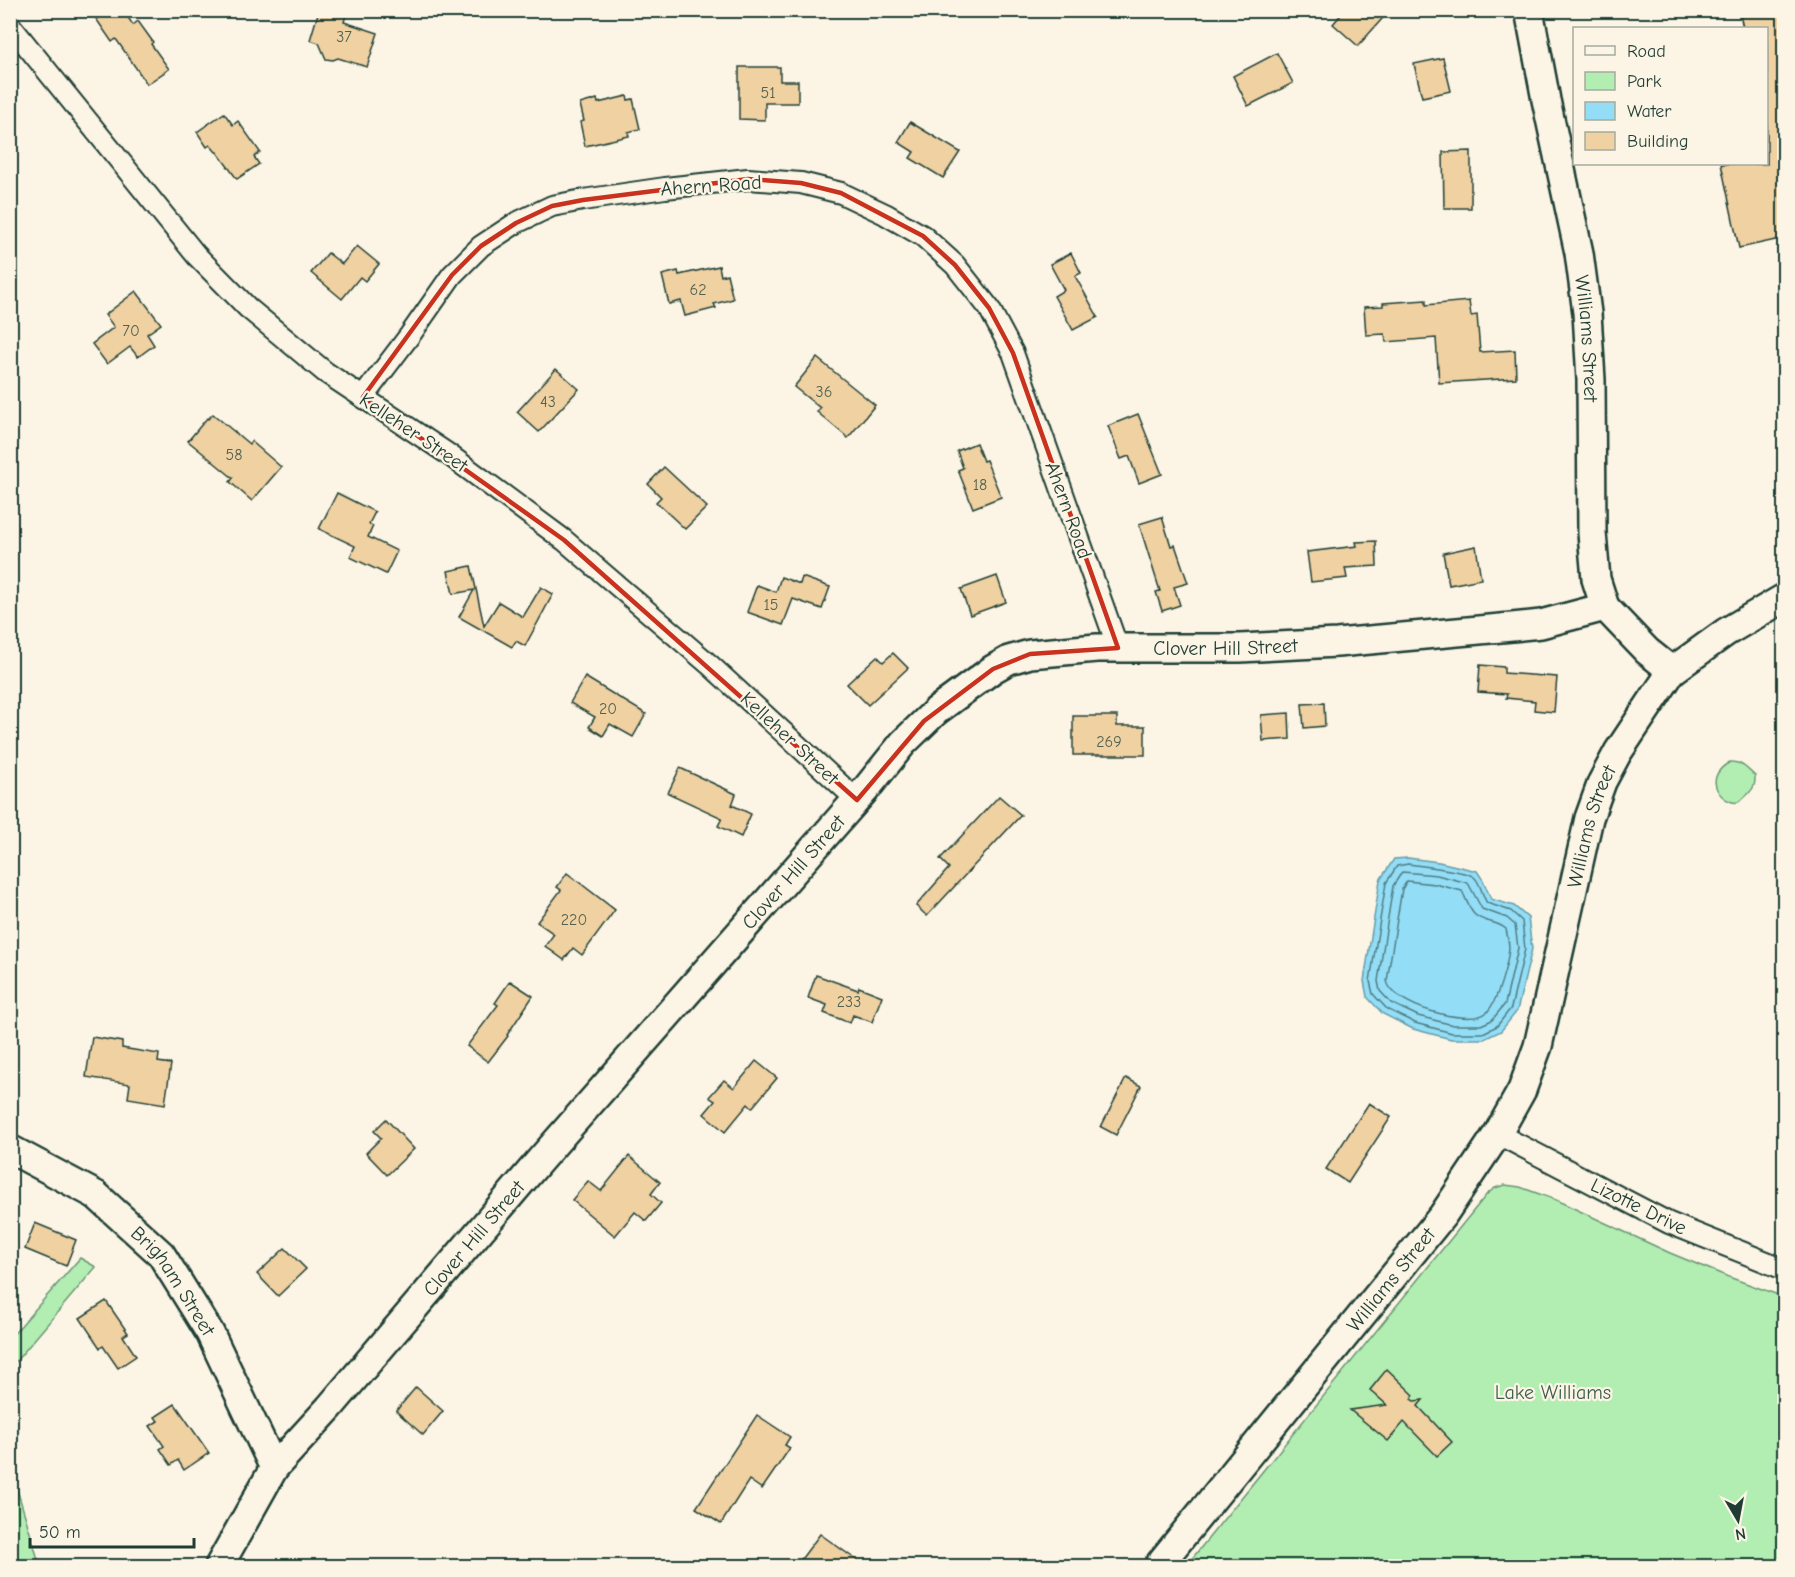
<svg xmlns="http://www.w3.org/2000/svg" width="1795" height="1577" font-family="'Comic Neue',sans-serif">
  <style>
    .green { fill: #b2edb2; stroke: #689573; stroke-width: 1.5 }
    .water { fill: #94ddf6; stroke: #659da8; stroke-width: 1.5 }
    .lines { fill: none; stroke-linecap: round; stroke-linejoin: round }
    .shore { stroke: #4e7d82; stroke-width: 1.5 }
    .building { fill: #efd1a2; stroke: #1f3d34; stroke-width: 1.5 }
    .street-casing { stroke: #1f3d34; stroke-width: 24 }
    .secondary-casing { stroke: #1f3d34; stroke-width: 32 }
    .street { stroke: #fcf5e5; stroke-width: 20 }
    .secondary { stroke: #fcf5e5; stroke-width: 27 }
    .marked { fill: none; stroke: #c8321e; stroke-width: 4.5; stroke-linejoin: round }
    .labels { text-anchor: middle; stroke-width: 4.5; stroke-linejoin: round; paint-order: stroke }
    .number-label { font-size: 16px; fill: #536250 }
    .street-label { font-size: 20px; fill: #1f3d34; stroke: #fcf5e5 }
    .park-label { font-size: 20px; fill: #3c604d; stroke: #fcf5e5 }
  </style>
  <rect width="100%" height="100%" fill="#fcf5e5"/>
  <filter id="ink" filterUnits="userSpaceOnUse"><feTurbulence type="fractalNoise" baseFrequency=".0167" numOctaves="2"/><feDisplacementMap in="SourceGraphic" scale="12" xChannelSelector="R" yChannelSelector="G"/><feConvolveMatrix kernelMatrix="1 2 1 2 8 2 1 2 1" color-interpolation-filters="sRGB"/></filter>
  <g filter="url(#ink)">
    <!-- green -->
    <g class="green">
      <path d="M1730 762C1741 761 1747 769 1755 776 1755 783 1755 787 1749 793 1746 796 1743 800 1738 802 1726 806 1698 780 1730 762Z"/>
      <polygon points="1505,1185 1520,1187 1556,1200 1670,1253 1726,1276 1784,1297 1784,1566 1186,1566 1487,1194 1495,1188"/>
      <polygon points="80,1258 96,1267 11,1367 11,1337"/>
      <polygon points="10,1479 17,1489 40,1566 11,1566"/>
    </g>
    <!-- water -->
    <polygon class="water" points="1408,858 1439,862 1477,871 1483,880 1491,899 1514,906 1528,918 1532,949 1517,1011 1501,1031 1484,1039 1451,1039 1413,1029 1383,1014 1367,997 1364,981 1380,880 1394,859"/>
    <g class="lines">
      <!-- shore -->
      <g class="shore">
        <path d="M1408 864C1421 866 1465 870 1474 877 1481 883 1482 896 1487 903L1511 911 1522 921 1525 949 1511 1008 1497 1026 1483 1033H1452L1415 1023 1387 1009 1373 994 1370 981 1386 883 1397 866Z"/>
        <polygon points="1402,872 1437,875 1468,883 1482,909 1507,918 1515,925 1518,948 1505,1004 1492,1020 1481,1025 1453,1025 1418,1016 1391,1003 1380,991 1378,981 1393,886"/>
        <path d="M1407 881 1435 884 1462 891C1466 898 1468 907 1474 914 1483 923 1497 921 1506 929 1507 935 1509 942 1509 948 1508 962 1497 1004 1486 1013 1468 1027 1391 1005 1387 981L1402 889Z"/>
      </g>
    </g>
    <!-- building -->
    <g class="building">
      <polygon points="90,10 123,10 133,25 138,21 153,42 151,44 169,69 147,84 116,39 112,42"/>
      <polygon points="319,10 332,10 346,15 344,22 378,33 367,67 338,58 333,60 326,59 319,43 310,40"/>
      <polygon points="1345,10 1390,10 1358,46 1333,24"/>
      <polygon points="1739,10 1785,10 1785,238 1739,248 1721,164 1767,164 1767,28 1743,28"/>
      <polygon points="1277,53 1293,83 1248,106 1233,76"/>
      <polygon points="1443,58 1451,91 1422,97 1414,64"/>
      <polygon points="739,67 780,67 780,81 798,81 798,103 765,103 765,120 739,119"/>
      <polygon points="627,96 628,100 633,99 640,129 628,132 629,136 585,146 580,122 584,121 580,104 597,99 598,103"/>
      <polygon points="224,113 233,125 238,121 260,152 254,157 259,164 237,179 217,152 216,152 210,145 207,147 197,132"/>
      <polygon points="910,122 960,152 943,178 910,158 914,152 898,142"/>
      <polygon points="1471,151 1471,208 1444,208 1443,152"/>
      <polygon points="357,246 379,264 365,281 360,277 342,299 311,273 328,253 342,264"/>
      <polygon points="1071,253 1081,273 1075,276 1098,317 1073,330 1054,296 1064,290 1050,264"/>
      <polygon points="719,266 721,276 727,274 733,299 714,304 716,308 685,316 681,301 669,304 662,275 678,271 679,275"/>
      <polygon points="136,291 161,324 147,334 154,345 138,357 130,347 107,364 92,344 114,327 105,315"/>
      <polygon points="1426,300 1426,305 1469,301 1471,316 1477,315 1480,352 1515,350 1516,378 1439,383 1436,338 1386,342 1385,334 1366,335 1364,307 1383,306 1383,303"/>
      <polygon points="817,358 875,405 848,438 817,412 820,408 794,387"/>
      <polygon points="556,369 579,389 539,432 517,412"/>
      <polygon points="213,414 249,444 251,441 281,467 252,501 230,482 233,478 188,441 207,418 208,419"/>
      <polygon points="1138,414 1162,474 1139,483 1129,456 1121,459 1108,426"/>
      <polygon points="976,443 983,461 986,460 1001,497 973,508 958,470 963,468 957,451"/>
      <polygon points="664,467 707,507 685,529 656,502 661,497 648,484"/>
      <polygon points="337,493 375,512 369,524 373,526 368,537 397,551 386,574 350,557 355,546 319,529"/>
      <polygon points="1162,517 1171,546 1175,545 1188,583 1174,587 1180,605 1162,611 1156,592 1160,591 1139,524"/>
      <polygon points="1376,541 1377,566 1345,568 1347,578 1311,582 1307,552 1357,546 1356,542"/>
      <polygon points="1476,546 1481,579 1449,585 1443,553"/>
      <polygon points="471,566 484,626 499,602 523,617 541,587 553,594 525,646 516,641 512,647 459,617 474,590 453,594 448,571"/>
      <polygon points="997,576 1006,602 970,615 961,589"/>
      <polygon points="781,577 800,584 802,577 830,587 822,609 793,599 783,625 747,612 757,585 776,592"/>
      <polygon points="893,653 908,668 868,705 847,684 877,656 883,662"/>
      <polygon points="1480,665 1504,667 1504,673 1557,677 1554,712 1534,710 1535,701 1506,698 1507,694 1478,692"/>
      <polygon points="585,677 646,714 633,737 610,724 603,736 589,727 595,717 570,703"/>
      <polygon points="1324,703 1325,726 1304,728 1302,704"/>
      <polygon points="1289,713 1290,739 1263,741 1261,715"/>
      <polygon points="1073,716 1117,716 1117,726 1145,726 1145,755 1073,755"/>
      <polygon points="680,768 736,794 732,805 751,814 741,837 718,826 722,818 668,793"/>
      <polygon points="999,796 1021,815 927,916 916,906 949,868 940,859"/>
      <polygon points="567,873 615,910 582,955 573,948 564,960 545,946 554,934 537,922 561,890 557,887"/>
      <polygon points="816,975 858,990 859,987 882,996 872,1022 853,1015 850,1023 824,1013 827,1005 808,998"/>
      <polygon points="510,981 533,996 507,1035 508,1036 488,1062 467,1046 498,1005 495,1003"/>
      <polygon points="92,1037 122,1042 122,1048 159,1054 158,1062 171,1064 165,1104 128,1098 130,1084 86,1077"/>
      <polygon points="756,1061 777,1078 752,1108 748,1104 725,1132 704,1114 715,1101 709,1097 724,1080 734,1088"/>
      <polygon points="1126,1078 1141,1086 1116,1135 1101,1127"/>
      <polygon points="1369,1103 1391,1117 1348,1183 1326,1169"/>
      <polygon points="386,1119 414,1149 387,1175 366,1153 381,1138 374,1131"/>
      <polygon points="629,1156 660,1182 651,1194 661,1203 646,1221 635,1212 615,1236 572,1200 588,1181 601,1191"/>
      <polygon points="35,1223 76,1240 66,1266 25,1249"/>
      <polygon points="285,1248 306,1269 278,1296 257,1274"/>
      <polygon points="106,1301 128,1333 123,1336 136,1356 118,1368 103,1346 100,1348 80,1318"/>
      <polygon points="1387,1369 1414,1395 1411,1399 1414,1401 1423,1400 1418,1406 1452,1442 1437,1456 1404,1422 1388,1441 1350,1410 1387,1405 1370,1390"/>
      <polygon points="416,1387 443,1411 423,1435 396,1411"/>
      <polygon points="175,1404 209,1453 184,1470 178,1460 171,1465 160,1449 164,1446 150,1426 158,1421 155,1417"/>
      <polygon points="757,1415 790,1437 785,1445 790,1448 762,1489 749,1480 721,1524 696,1508"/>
      <polygon points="820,1534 865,1566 796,1566"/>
    </g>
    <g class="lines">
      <!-- street casing -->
      <g class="street-casing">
        <g id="street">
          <polyline points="10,25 196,255 248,308 325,372 448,454 564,540 710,665 857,800"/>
          <polyline points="363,397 410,335 452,275 481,246 516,223 552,206 583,200 665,188 748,179 801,183 841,193 885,214 923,236 955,265 989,308 1013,353 1118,648"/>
          <polyline points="1498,1134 1669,1223 1784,1269"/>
        </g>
      </g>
      <!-- secondary casing -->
      <g class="secondary-casing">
        <g id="secondary">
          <path id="s1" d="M1529 10 1546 100 1579 253 1587 313 1591 380 1592 533 1596 579 1605 607 1647 651 1672 671"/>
          <path id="s2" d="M10 1149 96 1195 161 1254 210 1333 274 1468"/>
          <path id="s3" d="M219 1566 274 1468 329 1408 541 1159 866 789 903 743 936 711 993 669 1009 660 1030 654 1097 648H1240L1337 643 1512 627 1541 624 1605 607"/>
          <path id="s4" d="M1158 1566 1443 1215 1498 1133 1522 1090 1538 1046 1589 818 1602 782 1618 752 1672 671 1726 632 1784 598"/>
        </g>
      </g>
      <!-- street -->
      <use href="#street" class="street"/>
      <!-- secondary -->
      <use href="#secondary" class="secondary"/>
    </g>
  </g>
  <!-- marked area -->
  <path class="marked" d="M748 179 801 183 841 193 923 236 955 265 989 308 1013 353 1118 648 1030 654 993 669 924 721 857 800 564 540 363 397 452 275 481 246 516 223 552 206 583 200Z"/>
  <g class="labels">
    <!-- number labels -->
    <g class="number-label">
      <text x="344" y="42">37</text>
      <text x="768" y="98">51</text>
      <text x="698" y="295">62</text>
      <text x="131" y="336">70</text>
      <text x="824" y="397">36</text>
      <text x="548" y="407">43</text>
      <text x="234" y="460">58</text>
      <text x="980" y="490">18</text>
      <text x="771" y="610">15</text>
      <text x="608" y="714">20</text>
      <text x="1109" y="747">269</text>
      <text x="574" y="925">220</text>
      <text x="849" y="1007">233</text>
    </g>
    <!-- street labels -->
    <g class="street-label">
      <text transform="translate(711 185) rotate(-4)" y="7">Ahern Road</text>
      <text dy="7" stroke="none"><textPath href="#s1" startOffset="334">Williams Street</textPath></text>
      <text transform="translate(414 432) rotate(34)" y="7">Kelleher Street</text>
      <text transform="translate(1069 510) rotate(70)" y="7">Ahern Road</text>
      <text dy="7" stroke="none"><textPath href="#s3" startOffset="1425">Clover Hill Street</textPath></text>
      <text transform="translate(790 738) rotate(43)" y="7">Kelleher Street</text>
      <text dy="7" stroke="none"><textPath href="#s4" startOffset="873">Williams Street</textPath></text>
      <text dy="7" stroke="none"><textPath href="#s3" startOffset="903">Clover Hill Street</textPath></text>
      <text transform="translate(1639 1206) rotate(26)" y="7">Lizotte Drive</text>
      <text dy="7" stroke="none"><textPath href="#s3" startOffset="417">Clover Hill Street</textPath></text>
      <text dy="7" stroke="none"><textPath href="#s4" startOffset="369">Williams Street</textPath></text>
      <text dy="7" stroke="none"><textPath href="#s2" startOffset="214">Brigham Street</textPath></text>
    </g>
    <!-- park labels -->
    <g class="park-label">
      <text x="1553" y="1399">Lake Williams</text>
    </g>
  </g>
  <!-- margin -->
  <rect width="1795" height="1577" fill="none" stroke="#fcf5e5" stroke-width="36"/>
  <rect x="18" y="18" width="1759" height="1541" fill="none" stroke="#1f3d34" stroke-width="2" filter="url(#ink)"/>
  <!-- legend -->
  <rect x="1573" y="27" width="195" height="138" fill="#fcf5e5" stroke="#a4ab9e" stroke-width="1.5"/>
  <rect x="1585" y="46" width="30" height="9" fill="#fcf5e5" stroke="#a4ab9e" stroke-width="1.5"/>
  <text x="1627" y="57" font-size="18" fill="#1f3d34">Road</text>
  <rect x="1585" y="72" width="30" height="18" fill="#b2edb2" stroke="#a4ab9e" stroke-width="1.5"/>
  <text x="1627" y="87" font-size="18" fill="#1f3d34">Park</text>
  <rect x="1585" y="102" width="30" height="18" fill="#94ddf6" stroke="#a4ab9e" stroke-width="1.5"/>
  <text x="1627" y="117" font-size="18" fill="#1f3d34">Water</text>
  <rect x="1585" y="132" width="30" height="18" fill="#efd1a2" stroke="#a4ab9e" stroke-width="1.5"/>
  <text x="1627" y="147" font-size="18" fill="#1f3d34">Building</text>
  <!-- north arrow -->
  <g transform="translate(1738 1520) rotate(170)" stroke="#fcf5e5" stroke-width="4.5" paint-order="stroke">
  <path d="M0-4.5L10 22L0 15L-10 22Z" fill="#1f3d34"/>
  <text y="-9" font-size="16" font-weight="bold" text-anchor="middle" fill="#1f3d34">N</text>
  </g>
  <!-- scale -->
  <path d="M30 1538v9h164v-9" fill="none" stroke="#1f3d34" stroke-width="3"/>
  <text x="39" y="1538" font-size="18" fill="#1f3d34" stroke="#fcf5e5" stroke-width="4.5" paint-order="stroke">50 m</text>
</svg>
